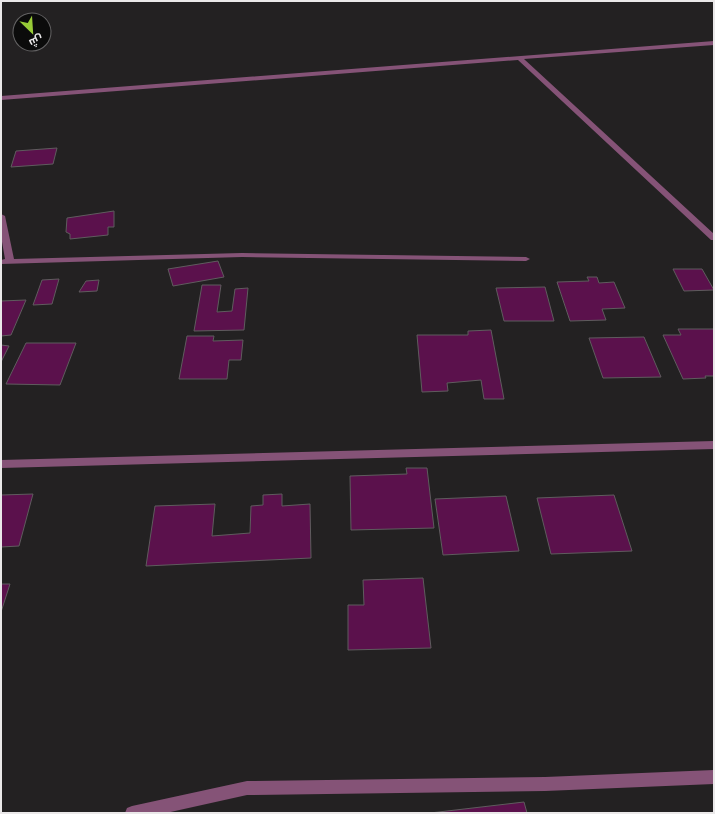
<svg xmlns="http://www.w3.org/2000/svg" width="715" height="814" font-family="'Space Grotesk',Cairo,sans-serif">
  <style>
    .building { fill: #5b114c; stroke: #5f5c5e }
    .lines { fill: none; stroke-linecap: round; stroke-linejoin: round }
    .minor { fill: #855377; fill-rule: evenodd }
  </style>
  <rect width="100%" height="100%" fill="#232122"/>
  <!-- building -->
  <g class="building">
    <polygon points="57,148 53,164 11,167 16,151"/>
    <polygon points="114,211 114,227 108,227 108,235 70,239 70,234 66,232 67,218"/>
    <polygon points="218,261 224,277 173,286 168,269"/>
    <polygon points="673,269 702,269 714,290 684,291"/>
    <polygon points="587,277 597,277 599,283 614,282 625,308 602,309 606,320 570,321 557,282 589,281"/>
    <polygon points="59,279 52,304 33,305 42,280"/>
    <polygon points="99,280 97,291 79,292 86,281"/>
    <polygon points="202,285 221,285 217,312 232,311 235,289 248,288 244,330 194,331"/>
    <polygon points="545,287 554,321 504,321 496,288"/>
    <polygon points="26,300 11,335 1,336 1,301"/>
    <polygon points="678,329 714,329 714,376 705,376 706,378 683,379 663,335 681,335"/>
    <polygon points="491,330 504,399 484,399 481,380 447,383 448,391 422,392 417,335 468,335 468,331"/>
    <polygon points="187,336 214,336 213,341 243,340 241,360 229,360 227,379 179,379"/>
    <polygon points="644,337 661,377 603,378 589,338"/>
    <polygon points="26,343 76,343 60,385 6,384"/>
    <polygon points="1,345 9,346 1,362"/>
    <polygon points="406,468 427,468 434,528 351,530 350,476 407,474"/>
    <polygon points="33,494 19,546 1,547 1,495"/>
    <polygon points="282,494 282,506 310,504 311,558 146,566 155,506 215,504 212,536 250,533 251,506 263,505 263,495"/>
    <polygon points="614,495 632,551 551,554 537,498"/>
    <polygon points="506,496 519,551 443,555 435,499"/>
    <polygon points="423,578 431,648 348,650 348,605 364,605 363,580"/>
    <polygon points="1,584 10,584 1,612"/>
    <polygon points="524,802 527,813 430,813"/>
  </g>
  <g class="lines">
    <!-- minor -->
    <g class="minor">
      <polygon points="714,41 714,45 524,59 714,234 714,240 711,240 518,60 1,100 1,96"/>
      <polygon points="1,214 5,216 14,259 242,253 526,257 530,259 526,261 242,257 1,264 1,260 5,259 1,236"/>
      <polygon points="714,441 714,449 1,468 1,460"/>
      <polygon points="714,770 714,784 545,791 247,795 166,813 125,813 127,808 132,806 247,781 545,777"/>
    </g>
  </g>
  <!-- border -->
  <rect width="715" height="814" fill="none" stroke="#eae8e9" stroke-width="4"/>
  <!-- north arrow -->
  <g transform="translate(32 32) rotate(155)"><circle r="19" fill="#0b0b0b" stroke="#646364"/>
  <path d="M0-3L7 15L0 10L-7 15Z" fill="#98cb37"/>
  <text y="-6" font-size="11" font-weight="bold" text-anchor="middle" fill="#eae8e9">ش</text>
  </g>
</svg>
